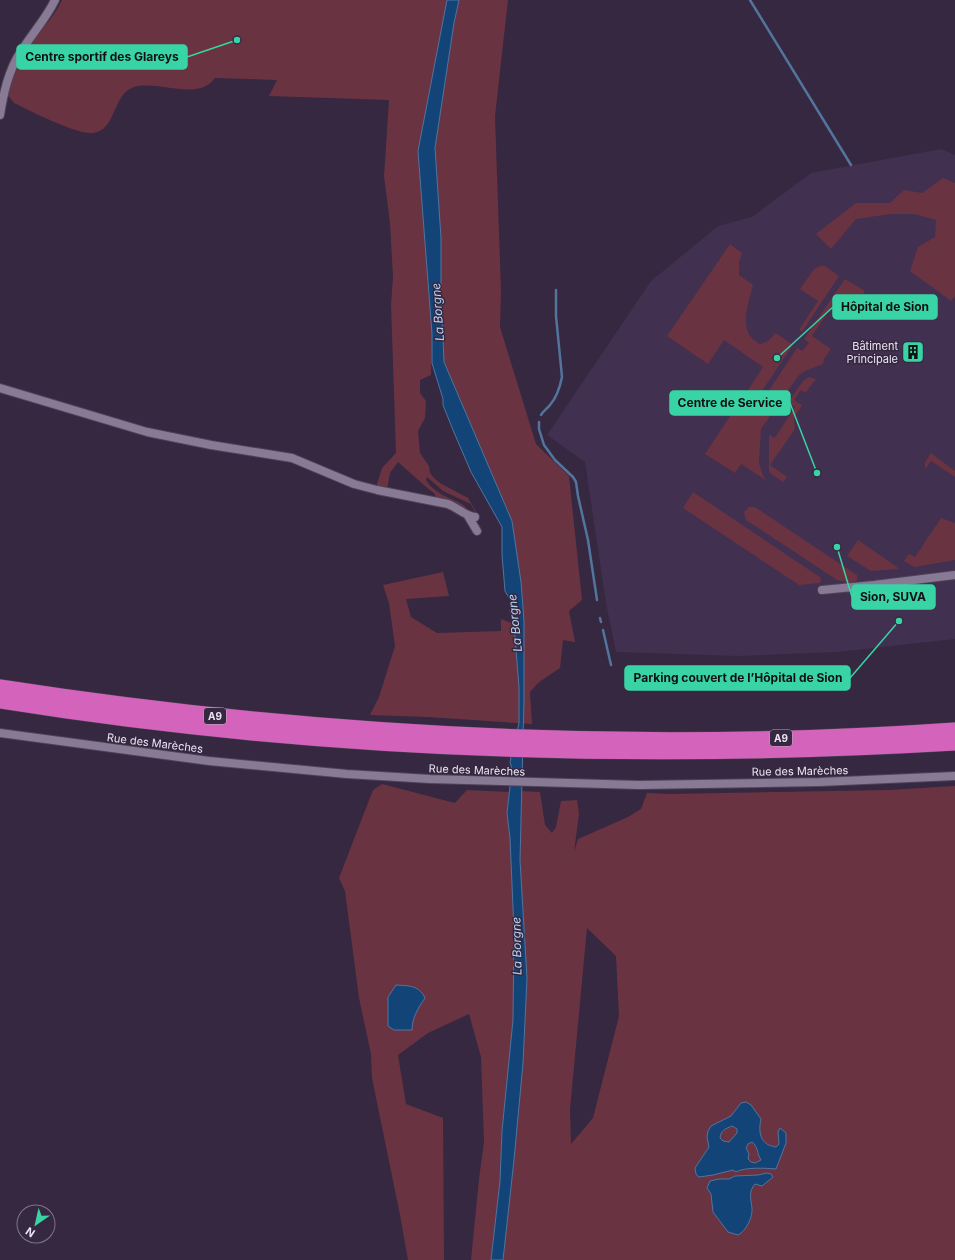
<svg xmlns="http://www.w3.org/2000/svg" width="955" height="1260" font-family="Inter,sans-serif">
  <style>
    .built { fill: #41304f }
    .green { fill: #6a3342; fill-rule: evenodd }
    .water { fill: #124478; stroke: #53749d; fill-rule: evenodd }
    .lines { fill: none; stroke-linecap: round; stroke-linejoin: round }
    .stream { stroke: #53749d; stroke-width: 2.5 }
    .street-casing { stroke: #4e4357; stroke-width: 10 }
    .highway-casing { stroke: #4e4357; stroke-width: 16 }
    .street { stroke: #887995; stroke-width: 8 }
    .highway { stroke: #d464bb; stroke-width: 15 }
    .labels { text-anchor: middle; stroke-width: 3; stroke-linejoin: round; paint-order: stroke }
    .shield { fill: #352840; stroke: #b4abbd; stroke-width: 1 }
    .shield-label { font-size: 10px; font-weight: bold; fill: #ebe3f3 }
    .poi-label { font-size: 11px; fill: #ebe3f3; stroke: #352840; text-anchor: end }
    .street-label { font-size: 11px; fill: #ebe3f3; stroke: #352840 }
    .water-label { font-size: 12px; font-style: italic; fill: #b7d2f1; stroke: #352840 }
    .leader { fill: none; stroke: #38d4a6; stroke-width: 1.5 }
    .callout-dot { fill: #38d4a6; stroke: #352840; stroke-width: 1.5 }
    .callout { fill: #38d4a6; stroke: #38d4a6; stroke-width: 1.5 }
    .callout-label { font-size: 12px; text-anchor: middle; font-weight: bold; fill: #111 }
  </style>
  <rect width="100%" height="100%" fill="#352840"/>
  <!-- built -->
  <polygon class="built" points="941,149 955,155 955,639 838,652 738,656 616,652 606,603 585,462 547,435 651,281 718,226 752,217 811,173"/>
  <!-- green -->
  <g class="green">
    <path d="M62 0H447L418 151 432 334 431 375 420 380V393L426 401 425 418 418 431 420 453 429 466 430 473 434 478 440 483 468 498 478 515 477 516 471 504 443 491 427 477 426 480C431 488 440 494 449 498 457 502 464 503 469 512L436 500 435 494 425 486 398 462 390 473 387 490 376 487 382 468 396 453 391 305 393 277 390 223 384 176 389 100 269 96 277 80 215 78C198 102 159 80 134 87 112 94 117 130 93 133 77 135 31 111 14 103L7 94C12 75 21 56 33 41 43 27 55 16 62 0Z"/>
    <polygon points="459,0 508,0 495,116 501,290 500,327 536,444 569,476 582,600 569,611 575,642 563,640 560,668 538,683 530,692 532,724 428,717 370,715 379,697 395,646 389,603 383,585 443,572 449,596 406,599 411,617 437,633 501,631 501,619 514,624 524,621 521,582 512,521 444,362 441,295 441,238 435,148 454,23"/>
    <polygon points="943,178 955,183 955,296 951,301 910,271 918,247 935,237 936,220 914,214 891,214 856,219 831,249 816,234 856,203 890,203 904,190 922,193"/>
    <path d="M730 244 742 253 739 262V275L753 285C748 305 737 333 760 344L768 341 776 333 793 345 756 400 746 393 763 367 724 340 708 364 667 336Z"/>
    <polygon points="821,266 825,266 839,276 802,332 799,330 818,301 800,289 814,269"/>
    <polygon points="845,279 865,291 856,306 851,305 849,308 836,300 812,336 831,349 824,359 823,364 805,371 799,375 761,429 759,463 763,476 767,481 741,464 735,473 705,454 742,398 758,407 797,348 802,351 809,343 804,339"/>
    <polygon points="809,377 816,379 805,393 801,390 794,400 802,405 794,418 795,429 770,465 787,477 783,482 770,473 769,470 769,436 770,435 774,438 776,436 795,407 788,402 804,380"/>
    <polygon points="931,453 955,471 955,477 931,461 925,469 925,462"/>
    <polygon points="693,492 820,577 821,580 820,583 799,585 683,508"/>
    <path d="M749 507H755L857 575V580C851 585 844 581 837 580L746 520 744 512Z"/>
    <polygon points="941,518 955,523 955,560 914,567 904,561 909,554 915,557"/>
    <polygon points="858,540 897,567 898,569 871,571 847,556"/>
    <polygon points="382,784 455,803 467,790 509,792 507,813 510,838 514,931 513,1020 502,1131 500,1181 491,1260 471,1260 479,1179 484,1142 481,1057 469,1014 428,1033 398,1055 406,1104 443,1118 444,1260 408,1260 400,1215 372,1078 371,1054 359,998 345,891 339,878 373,790"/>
    <path d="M955 786V1260H503L514 1160 523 1063 527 978 520 860 521 791 540 792 545 825 552 833 556 827 561 801 577 800 579 814 574 852 578 839 628 817 641 809 647 793 670 794 889 790ZM587 928 616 956 619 1016 593 1118 571 1144 570 1109Z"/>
  </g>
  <!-- water -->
  <g class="water">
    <polygon points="447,0 459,0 454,23 435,148 441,238 441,295 444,362 512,521 521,582 524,621 524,700 520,860 527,978 523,1063 514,1160 503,1260 491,1260 500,1181 502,1131 513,1020 514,931 510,838 507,813 512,769 510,762 519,723 519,687 514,624 510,611 512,603 505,591 502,555 502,527 471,472 453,430 443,405 443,399 432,363 432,334 418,151"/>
    <path d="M396 985C409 986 419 985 425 998 418 1008 412 1018 412 1030H394L388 1026V997Z"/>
    <path d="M746 1102 751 1105 761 1119C758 1132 760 1145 776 1147L779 1144 778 1132 780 1128 786 1133V1143L776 1169C767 1168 744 1167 736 1172L733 1170 713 1175 699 1177 696 1174 695 1168 709 1147 707 1137 708 1131 711 1126 731 1116 741 1103ZM732 1126 737 1129V1133L729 1142 723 1141 720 1138C721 1130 725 1129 732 1126ZM752 1142C758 1146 757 1154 761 1160L755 1163 751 1162 748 1159 749 1154 746 1148 748 1144Z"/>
    <path d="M767 1173 771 1174 773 1177 762 1186 755 1184C748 1192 751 1199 752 1208 753 1217 746 1231 738 1235L728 1232 713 1212 711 1194 707 1188 710 1181 719 1179H729L735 1176 758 1175Z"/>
  </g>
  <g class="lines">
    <!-- stream -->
    <g class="stream">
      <polyline points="750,0 851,165"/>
      <path d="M541 415C543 411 547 409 550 405 557 397 560 387 562 377L556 316V290"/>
      <polyline points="539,422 539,429 544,445 555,460 573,477 576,482 578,496 588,540 597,600"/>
      <polyline points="600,618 601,622"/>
      <polyline points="603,630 611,665"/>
    </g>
    <!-- street casing -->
    <g class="street-casing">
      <g id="street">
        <path d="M0 115C3 95 7 76 17 58 28 38 45 21 55 0"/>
        <path d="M0 388 147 432 211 445 292 458 354 484 377 490 448 504C458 508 465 516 475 517"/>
        <polyline points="468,516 477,531"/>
        <polyline points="822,590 874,585 955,575"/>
        <polyline points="0,733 209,761 347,774 430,779 639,785 820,782 955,776"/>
      </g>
    </g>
    <!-- highway casing -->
    <g class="highway-casing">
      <g id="highway">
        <path d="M0 687C316 736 636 752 955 730"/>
        <path d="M0 701C317 752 634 762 955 743"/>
      </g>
    </g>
    <!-- street -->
    <use href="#street" class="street"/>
    <!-- highway -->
    <use href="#highway" class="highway"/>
  </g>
  <!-- icons -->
  <defs>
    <g id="building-square" transform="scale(1.15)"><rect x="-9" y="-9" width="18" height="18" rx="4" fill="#38d4a6" stroke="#352840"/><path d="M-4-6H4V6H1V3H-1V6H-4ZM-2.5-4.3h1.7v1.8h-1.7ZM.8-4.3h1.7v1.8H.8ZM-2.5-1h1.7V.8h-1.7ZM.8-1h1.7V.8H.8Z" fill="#111"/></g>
  </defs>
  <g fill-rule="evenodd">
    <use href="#building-square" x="913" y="352"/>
  </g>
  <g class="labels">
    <!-- shield labels -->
    <g class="shield">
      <rect x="204" y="708" width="22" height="16" rx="3"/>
      <rect x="770" y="730" width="22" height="16" rx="3"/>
    </g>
    <g class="shield-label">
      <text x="215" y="720">A9</text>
      <text x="781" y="742">A9</text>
    </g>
    <!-- poi labels -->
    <g class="poi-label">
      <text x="898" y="350">Bâtiment<tspan x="898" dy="13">Principale</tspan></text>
    </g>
    <!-- street labels -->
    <g class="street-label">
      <text transform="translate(155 743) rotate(7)" y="4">Rue des Marèches</text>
      <text transform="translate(477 770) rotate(2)" y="4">Rue des Marèches</text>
      <text transform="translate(800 771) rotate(-1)" y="4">Rue des Marèches</text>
    </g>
    <!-- water labels -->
    <g class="water-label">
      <text transform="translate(438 312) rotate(-94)" y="4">La Borgne</text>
      <text transform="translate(515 623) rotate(-96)" y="4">La Borgne</text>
      <text transform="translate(517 946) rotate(-91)" y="4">La Borgne</text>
    </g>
  </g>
  <!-- callouts -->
  <path class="leader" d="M237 40L187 57M777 358L833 307M817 473L790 403M837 547L852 597M899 621L850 678"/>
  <g class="callout-dot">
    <circle cx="237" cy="40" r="4"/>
    <circle cx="777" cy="358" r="4"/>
    <circle cx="817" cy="473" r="4"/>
    <circle cx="837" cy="547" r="4"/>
    <circle cx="899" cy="621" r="4"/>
  </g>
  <g class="callout">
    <rect x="17" y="45" width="170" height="24" rx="4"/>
    <rect x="833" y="295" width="104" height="24" rx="4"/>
    <rect x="670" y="391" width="120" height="24" rx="4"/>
    <rect x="852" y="585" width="83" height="24" rx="4"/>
    <rect x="625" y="666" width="225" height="24" rx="4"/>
  </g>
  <g class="callout-label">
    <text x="102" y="61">Centre sportif des Glareys</text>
    <text x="885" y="311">Hôpital de Sion</text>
    <text x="730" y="407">Centre de Service</text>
    <text x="893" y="601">Sion, SUVA</text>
    <text x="738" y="682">Parking couvert de l’Hôpital de Sion</text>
  </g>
  <!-- north arrow -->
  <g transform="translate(36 1224) rotate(214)"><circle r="19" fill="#352840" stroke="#7e7388"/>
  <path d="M0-3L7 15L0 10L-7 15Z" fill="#38d4a6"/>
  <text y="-6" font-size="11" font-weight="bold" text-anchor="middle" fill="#ebe3f3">N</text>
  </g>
</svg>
